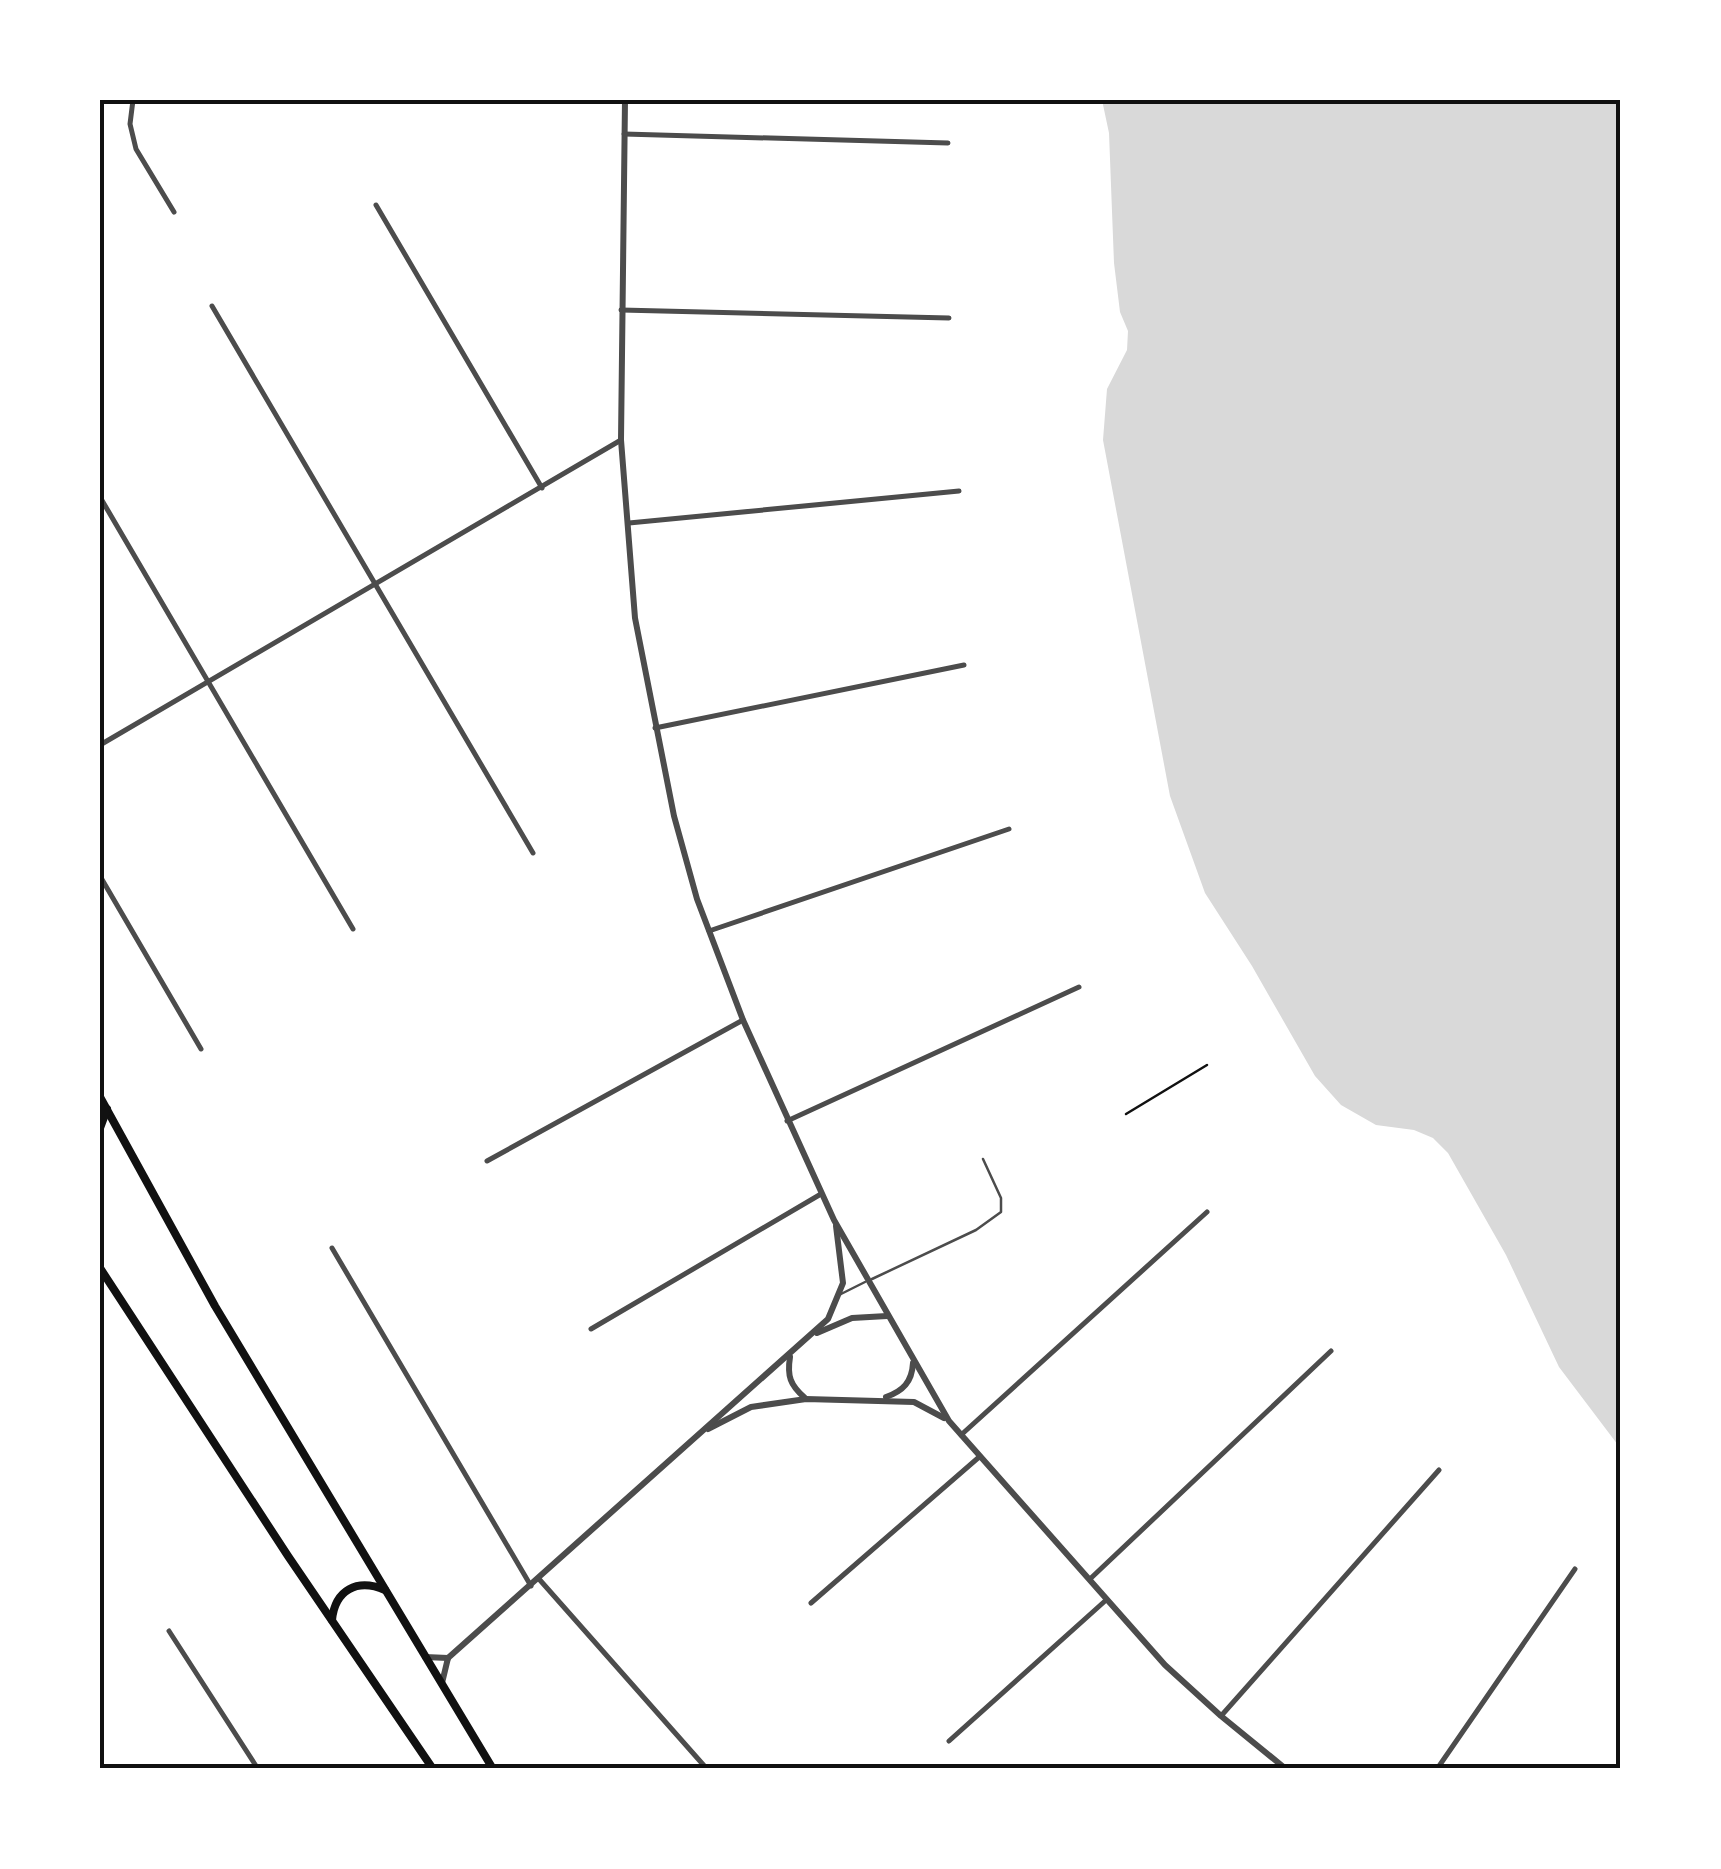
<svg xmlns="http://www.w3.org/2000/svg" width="1721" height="1869" font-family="'Crimson Pro',serif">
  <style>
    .water { fill: #d9d9d9 }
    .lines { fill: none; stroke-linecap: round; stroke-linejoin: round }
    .path { stroke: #111; stroke-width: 2.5 }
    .service { stroke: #4c4c4c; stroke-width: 2.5 }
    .minor { stroke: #4c4c4c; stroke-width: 5 }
    .tertiary { stroke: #4c4c4c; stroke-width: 6 }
    .secondary { stroke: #111; stroke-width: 8 }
    .neatline { fill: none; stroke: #111; stroke-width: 4 }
  </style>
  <rect width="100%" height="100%" fill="#fff"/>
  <!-- water -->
  <polygon class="water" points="1102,100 1621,100 1621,1449 1559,1367 1506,1255 1448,1153 1433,1138 1414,1130 1376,1125 1341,1105 1315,1076 1252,966 1205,893 1170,796 1103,440 1107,389 1127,350 1128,331 1120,312 1114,263 1109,133"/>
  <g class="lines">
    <!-- path -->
    <polyline class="path" points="1126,1114 1207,1065"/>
    <!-- service -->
    <g class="service">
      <polyline points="872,1279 976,1230 1001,1212 1001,1198 983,1159"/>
      <polyline points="841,1294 865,1282"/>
    </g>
    <!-- minor -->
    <g class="minor">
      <polyline points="133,100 130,124 136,149 174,212"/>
      <polyline points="624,134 948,143"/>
      <polyline points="376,205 542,488"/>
      <polyline points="212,306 533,853"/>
      <polyline points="621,310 949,318"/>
      <polyline points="100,497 353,929"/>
      <polyline points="629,523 959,491"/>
      <polyline points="655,728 964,665"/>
      <polyline points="100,745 621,440"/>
      <polyline points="100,876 201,1049"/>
      <polyline points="709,931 1009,829"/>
      <polyline points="787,1121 1079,987"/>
      <polyline points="487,1161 743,1020"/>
      <polyline points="332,1248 531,1586"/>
      <polyline points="591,1329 821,1194"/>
      <polyline points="961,1435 1207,1212"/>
      <polyline points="539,1579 707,1769"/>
      <polyline points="1090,1579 1331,1351"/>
      <polyline points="811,1603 978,1458"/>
      <polyline points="169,1631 258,1769"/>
      <polyline points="1221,1716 1439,1470"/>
      <polyline points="949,1741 1105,1601"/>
      <polyline points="1437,1769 1575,1569"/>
    </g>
    <!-- tertiary -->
    <g class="tertiary">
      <polyline points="625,100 621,440 635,618 674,816 697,899 743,1020 834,1220 949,1421 1165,1665 1221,1716 1286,1769"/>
      <polyline points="100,102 104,100"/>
      <polyline points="817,1333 852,1318 887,1316"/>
      <path d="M790 1357C787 1376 790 1385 805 1398"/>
      <path d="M886 1397C903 1391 912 1382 913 1363"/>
      <polyline points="708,1429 751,1407 806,1399 914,1402 944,1418"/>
      <polyline points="425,1657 448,1658"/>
      <polyline points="442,1683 448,1658 828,1319 843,1283 836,1226"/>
    </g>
    <!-- secondary -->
    <g class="secondary">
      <polyline points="100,1097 215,1306 493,1769"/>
      <polyline points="100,1128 107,1109"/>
      <polyline points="100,1268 288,1556 433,1769"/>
      <path d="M332 1620C335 1590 357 1578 385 1590"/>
    </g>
  </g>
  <!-- border -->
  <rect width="1721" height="1869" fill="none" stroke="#ffffff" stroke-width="205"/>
  <rect x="102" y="102" width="1516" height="1664" class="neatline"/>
</svg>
